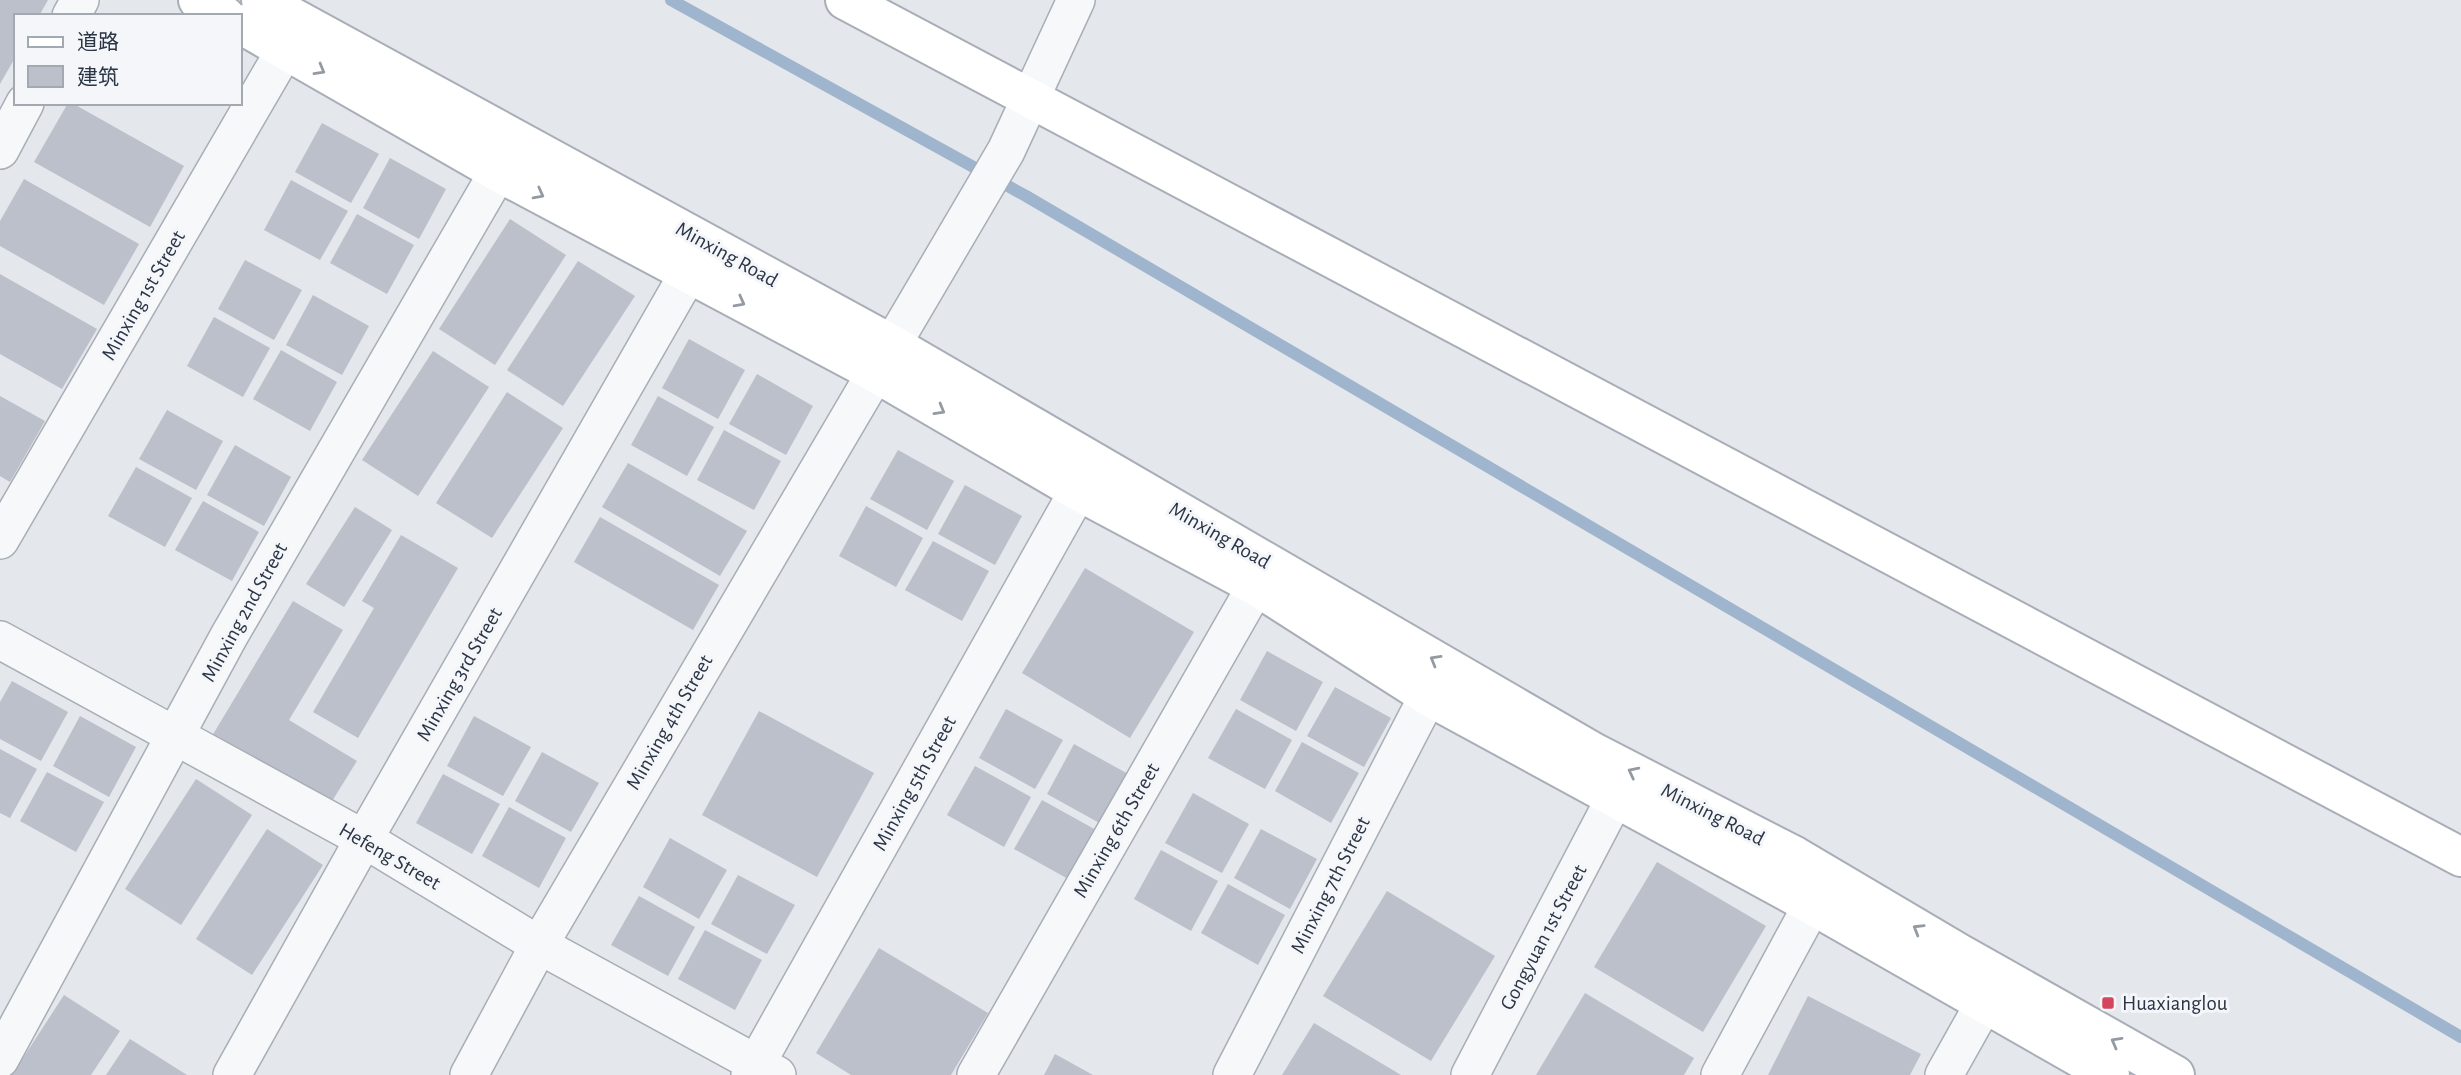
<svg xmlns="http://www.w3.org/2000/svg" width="2461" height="1075" font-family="'Alegreya Sans','Noto Sans SC',sans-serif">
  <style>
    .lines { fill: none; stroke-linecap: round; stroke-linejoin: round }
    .stream { stroke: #9eb5cd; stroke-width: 12 }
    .building { fill: #bbc0ca }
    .street-casing { stroke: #a8aeb7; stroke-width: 40 }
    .secondary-casing { stroke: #a8aeb7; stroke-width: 42 }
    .street { stroke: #f7f8fa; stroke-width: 37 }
    .secondary { stroke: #fff; stroke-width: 38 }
    .oneway { stroke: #949aa2 }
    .poi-dot { fill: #d4465d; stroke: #f4f6f9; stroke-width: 2.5 }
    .labels { text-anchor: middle; stroke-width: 6; stroke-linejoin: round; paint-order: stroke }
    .street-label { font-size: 21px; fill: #2a3545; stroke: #f4f6f9 }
    .poi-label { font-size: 21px; fill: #2a3545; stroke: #f4f6f9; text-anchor: start }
  </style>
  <rect width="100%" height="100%" fill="#e4e7ec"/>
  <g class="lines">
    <!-- stream -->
    <polyline class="stream" points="671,0 1026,196 2461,1037"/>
  </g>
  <!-- building -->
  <g class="building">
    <polygon points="0,0 48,0 39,16 16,16 16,56 0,84"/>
    <polygon points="68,103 72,103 184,166 150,227 34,162"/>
    <polygon points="322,123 379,154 351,203 295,172"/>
    <polygon points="390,158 446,189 419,239 363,208"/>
    <polygon points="24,179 139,244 104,305 0,246 0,221"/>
    <polygon points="291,180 348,211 320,260 264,230"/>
    <polygon points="357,214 414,245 387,294 330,263"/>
    <polygon points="510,219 566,255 495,365 439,329"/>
    <polygon points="245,260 302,290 274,340 218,309"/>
    <polygon points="578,261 635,296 563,406 507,370"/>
    <polygon points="0,274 97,329 62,389 0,354"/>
    <polygon points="313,295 369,326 342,375 286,345"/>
    <polygon points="214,317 270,348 243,397 187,366"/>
    <polygon points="689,339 745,370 718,419 662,388"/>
    <polygon points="281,350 337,382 310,431 253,399"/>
    <polygon points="433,351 489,387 418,496 362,460"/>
    <polygon points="757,374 813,406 786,455 729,424"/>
    <polygon points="507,392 563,428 492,538 436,503"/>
    <polygon points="0,396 45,421 10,482 0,476"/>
    <polygon points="658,396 714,427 687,476 631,445"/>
    <polygon points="167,410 223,441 196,490 139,459"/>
    <polygon points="724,430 781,461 754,510 697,480"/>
    <polygon points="235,445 291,477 264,526 207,495"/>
    <polygon points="898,450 954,481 927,530 870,499"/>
    <polygon points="628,463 747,531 720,576 602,507"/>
    <polygon points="136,467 192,498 165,547 108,516"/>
    <polygon points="965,485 1022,516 995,565 938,534"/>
    <polygon points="203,501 259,532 232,581 175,550"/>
    <polygon points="866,506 923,538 896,587 839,556"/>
    <polygon points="355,507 392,530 344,607 306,584"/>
    <polygon points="600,517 719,585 693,630 574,562"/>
    <polygon points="401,535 458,568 358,738 313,712 374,608 362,601"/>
    <polygon points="933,541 989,571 962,621 905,590"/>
    <polygon points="1085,568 1194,632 1130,738 1022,673"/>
    <polygon points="293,601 343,630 289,720 357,761 329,806 212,736"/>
    <polygon points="1267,651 1323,682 1296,731 1240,700"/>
    <polygon points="12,681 68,712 41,761 0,739 0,702"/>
    <polygon points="1335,687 1391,718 1364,767 1307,736"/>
    <polygon points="1006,709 1063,740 1035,789 979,758"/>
    <polygon points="1236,709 1292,740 1265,789 1208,758"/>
    <polygon points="759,711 874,773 817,877 702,815"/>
    <polygon points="80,716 136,747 109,797 53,766"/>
    <polygon points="474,716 531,747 503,796 447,766"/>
    <polygon points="1302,742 1359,773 1331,823 1275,791"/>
    <polygon points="1074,744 1130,775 1103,825 1047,794"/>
    <polygon points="0,749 37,769 10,818 0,813"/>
    <polygon points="542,752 599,783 571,832 515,801"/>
    <polygon points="975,766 1031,797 1004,847 947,815"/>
    <polygon points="47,772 104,802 76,852 20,821"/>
    <polygon points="443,774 500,804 472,854 416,823"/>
    <polygon points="196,779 252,815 181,925 125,889"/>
    <polygon points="1193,793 1249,824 1222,873 1165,843"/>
    <polygon points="1042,800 1098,831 1070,880 1014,849"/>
    <polygon points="509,807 566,838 539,888 482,856"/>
    <polygon points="267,829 323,865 252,975 196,939"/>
    <polygon points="1261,829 1317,859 1290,909 1234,878"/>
    <polygon points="670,838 727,870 699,919 643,887"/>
    <polygon points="1161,850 1218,881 1191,931 1134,899"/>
    <polygon points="1657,862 1766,926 1703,1032 1594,967"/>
    <polygon points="738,875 795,905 767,954 711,924"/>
    <polygon points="1228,884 1285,915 1258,965 1201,933"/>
    <polygon points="1387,891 1495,956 1431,1061 1323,996"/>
    <polygon points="639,896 695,927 668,976 611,945"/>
    <polygon points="705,930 762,960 735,1010 678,979"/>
    <polygon points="879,948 988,1013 951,1075 851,1075 816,1053"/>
    <polygon points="1585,993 1694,1058 1684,1075 1536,1075"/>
    <polygon points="64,995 120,1031 91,1075 12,1075"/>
    <polygon points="1808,996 1921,1054 1910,1075 1768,1075"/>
    <polygon points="1314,1023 1401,1075 1282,1075"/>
    <polygon points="130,1039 187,1075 106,1075"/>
    <polygon points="1055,1054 1093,1075 1044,1075"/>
  </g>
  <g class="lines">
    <!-- street casing -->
    <g class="street-casing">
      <g id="street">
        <polyline points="71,16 80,0"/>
        <polyline points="0,150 25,103"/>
        <polyline points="0,540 285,50"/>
        <polyline points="0,640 364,839 539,945 777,1075"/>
        <polyline points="0,1059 229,636 498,172"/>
        <polyline points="232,1075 364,839 688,274"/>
        <polyline points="469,1075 539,945 1006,151 1076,0"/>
        <polyline points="750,1075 1078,491"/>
        <polyline points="976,1075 1256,586"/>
        <polyline points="1232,1075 1428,696"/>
        <polyline points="1470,1075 1615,798"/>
        <polyline points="1720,1075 1812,905"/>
        <polyline points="1944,1075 1985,1002"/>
      </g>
    </g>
    <!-- secondary casing -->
    <g class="secondary-casing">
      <g id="secondary">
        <polyline points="198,0 225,16"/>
        <polyline points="261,0 891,344 1593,752 1795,856 1959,953 2175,1075"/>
        <polyline points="845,0 2461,857"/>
        <polyline points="240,24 498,172 874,372 1078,491 1256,586 1428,696 1812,905 2110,1075"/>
      </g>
    </g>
    <!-- street -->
    <use href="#street" class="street"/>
    <!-- secondary -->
    <use href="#secondary" class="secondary"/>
  </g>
  <!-- one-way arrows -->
  <defs><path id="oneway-chevron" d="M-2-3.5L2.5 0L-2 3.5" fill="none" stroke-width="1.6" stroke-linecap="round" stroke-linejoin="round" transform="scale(1.75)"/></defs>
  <g class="oneway">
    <use href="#oneway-chevron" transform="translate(320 70) rotate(30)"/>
    <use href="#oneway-chevron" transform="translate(539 194) rotate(28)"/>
    <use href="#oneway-chevron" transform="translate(740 302) rotate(28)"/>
    <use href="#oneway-chevron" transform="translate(940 410) rotate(30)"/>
    <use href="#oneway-chevron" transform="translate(1435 660) rotate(-150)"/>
    <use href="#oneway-chevron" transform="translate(1633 772) rotate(-153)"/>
    <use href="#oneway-chevron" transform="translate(1918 929) rotate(-149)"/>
    <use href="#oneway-chevron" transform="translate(2116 1042) rotate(-151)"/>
  </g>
  <!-- markers -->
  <rect class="poi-dot" x="2101" y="996" width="14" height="14" rx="3.5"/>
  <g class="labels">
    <!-- street labels -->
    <g class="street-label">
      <text transform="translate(727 254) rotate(29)" y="7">Minxing Road</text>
      <text transform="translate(143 295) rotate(-60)" y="7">Minxing 1st Street</text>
      <text transform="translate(1220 535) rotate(30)" y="7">Minxing Road</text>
      <text transform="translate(244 612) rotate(-61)" y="7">Minxing 2nd Street</text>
      <text transform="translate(459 674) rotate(-60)" y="7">Minxing 3rd Street</text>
      <text transform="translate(669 722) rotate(-60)" y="7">Minxing 4th Street</text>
      <text transform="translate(914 783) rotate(-61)" y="7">Minxing 5th Street</text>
      <text transform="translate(1713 814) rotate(27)" y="7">Minxing Road</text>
      <text transform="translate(1116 830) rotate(-60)" y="7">Minxing 6th Street</text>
      <text transform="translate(390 856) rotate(30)" y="7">Hefeng Street</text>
      <text transform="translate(1330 885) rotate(-63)" y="7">Minxing 7th Street</text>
      <text transform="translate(1543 937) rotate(-62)" y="7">Gongyuan 1st Street</text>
    </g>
    <!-- poi labels -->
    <g class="poi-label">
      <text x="2122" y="1010">Huaxianglou</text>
    </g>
  </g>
  <!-- legend -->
  <rect x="14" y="14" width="228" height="91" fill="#f4f6f9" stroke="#a3a9b1" stroke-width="2"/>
  <rect x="28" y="37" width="35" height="10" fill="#ffffff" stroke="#a3a9b1" stroke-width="2"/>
  <text x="77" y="49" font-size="21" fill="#2a3545">道路</text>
  <rect x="28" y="66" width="35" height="21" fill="#bbc0ca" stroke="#a3a9b1" stroke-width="2"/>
  <text x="77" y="84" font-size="21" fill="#2a3545">建筑</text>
</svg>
